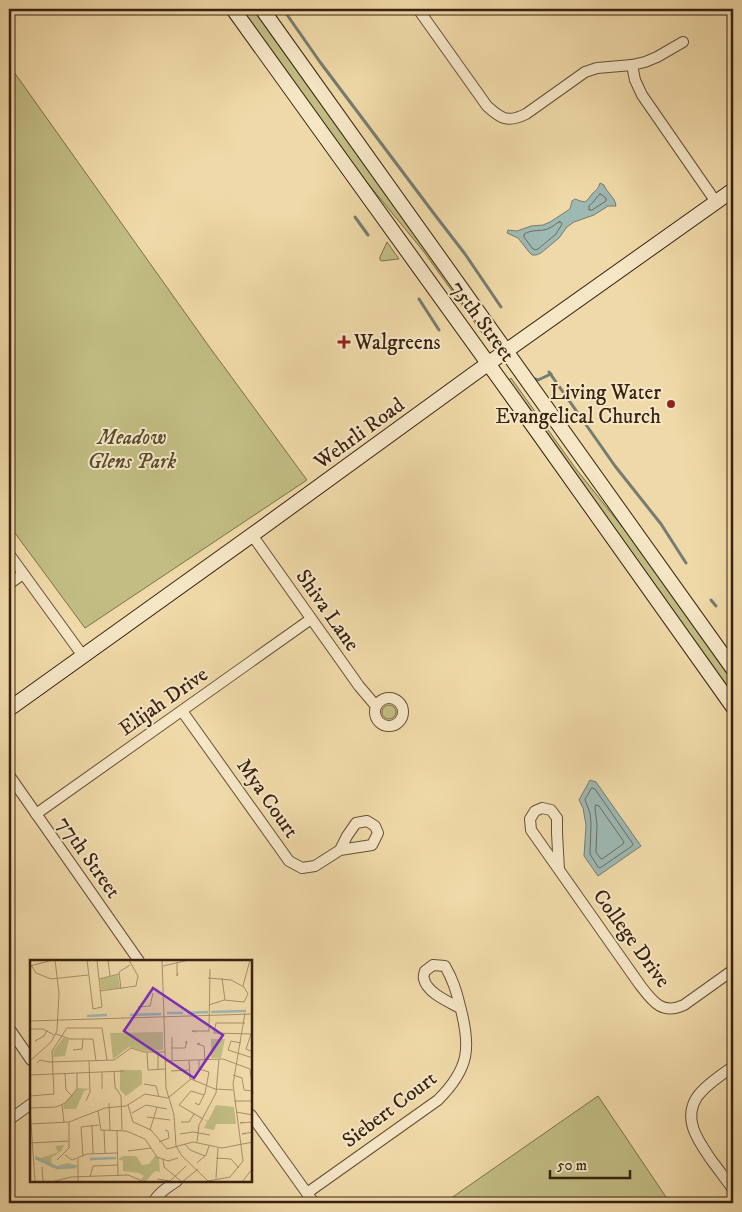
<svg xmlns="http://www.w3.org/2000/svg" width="742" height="1212" font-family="'IM FELL DW Pica',serif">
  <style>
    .green { fill: #c1bd83; stroke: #7c704a }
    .water { fill: #9eb8b2; stroke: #757c72 }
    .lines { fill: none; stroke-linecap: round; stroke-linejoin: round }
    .shore { stroke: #6b6d62; stroke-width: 1 }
    .stream { stroke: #757c72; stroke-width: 3 }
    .street-casing { stroke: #665037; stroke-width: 12 }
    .secondary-casing { stroke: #382211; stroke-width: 16 }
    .street { stroke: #f5e6c6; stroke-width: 10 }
    .secondary { stroke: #f5e6c6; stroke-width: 14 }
    .poi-dot { fill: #8f2418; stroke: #f5e6c6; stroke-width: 2 }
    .labels { text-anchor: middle; stroke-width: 4; stroke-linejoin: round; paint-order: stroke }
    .street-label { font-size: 21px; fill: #382211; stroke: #f5e6c6 }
    .poi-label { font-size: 21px; fill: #382211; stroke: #f5e6c6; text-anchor: start }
    .park-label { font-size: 21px; font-style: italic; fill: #5a492e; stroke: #f5e6c6 }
    .inset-river { fill: none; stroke: #9eb8b2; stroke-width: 2.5 }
    .inset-road { fill: none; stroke: #a6906c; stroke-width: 1 }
    .view { fill: #7b2cbf; fill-opacity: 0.15; stroke: #7b2cbf; stroke-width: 2.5 }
    .inset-edge { fill: none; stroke: #382211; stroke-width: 2.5 }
  </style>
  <rect width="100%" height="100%" fill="#f0d9a8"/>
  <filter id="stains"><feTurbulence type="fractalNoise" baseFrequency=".004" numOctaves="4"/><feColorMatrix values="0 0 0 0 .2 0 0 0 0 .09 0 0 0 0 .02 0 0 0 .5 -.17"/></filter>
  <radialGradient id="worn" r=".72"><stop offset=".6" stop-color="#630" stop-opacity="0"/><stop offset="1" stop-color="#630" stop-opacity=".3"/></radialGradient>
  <!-- green -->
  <g class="green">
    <polygon points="241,9 254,9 487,334 485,336 482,333 424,252 361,175"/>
    <polygon points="9,65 208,345 307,480 85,628 9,525"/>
    <polygon points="387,242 399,259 398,259 382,261 380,260 380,257"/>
    <polygon points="511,378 576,469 636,544 733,681 733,695 509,380"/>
    <circle cx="389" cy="712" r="7"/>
    <polygon points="598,1096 670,1203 444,1203"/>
  </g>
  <!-- water -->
  <g class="water">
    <path d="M600 183 604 185C607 193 615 197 616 206H608L594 215 574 222 567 227 559 238 541 253 536 255H532L529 252 518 238 507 233 508 230 517 231 531 226 543 225 550 222 570 209 572 201 575 199C588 204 585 202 593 193 597 189 598 189 600 183Z"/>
    <polygon points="590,780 596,782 641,846 598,876 584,856 586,825 583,808 579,800"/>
  </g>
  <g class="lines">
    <!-- shore -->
    <g class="shore">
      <path d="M600 194 602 195 606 198V201L592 210H589V206C593 203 596 198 600 194Z"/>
      <path d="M559 222H561L562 224 556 234 538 249 535 250 532 248 524 237V234C531 230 537 231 544 230 550 229 554 225 559 222Z"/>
      <polygon points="592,788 595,789 633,844 632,846 600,868 598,867 590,854 591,824 590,813 585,800"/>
      <polygon points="596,805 599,806 624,842 623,844 602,859 600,858 596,852 597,825 595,808"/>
    </g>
    <!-- stream -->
    <g class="stream">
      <polyline points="283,9 320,62 435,215 465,254 501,307"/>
      <polyline points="355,217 368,235"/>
      <polyline points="419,299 439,330"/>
      <polyline points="549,372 615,466 661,524 686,563"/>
      <polyline points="535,379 538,380 551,374"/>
      <polyline points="711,600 716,606"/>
      <polyline points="729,625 733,631"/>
    </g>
    <!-- street casing -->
    <g class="street-casing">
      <g id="street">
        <path d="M418 9 487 106C501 119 508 123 526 114L585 72 597 68 632 65 645 62 657 57 683 42"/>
        <polyline points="632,65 635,80 642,95 716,202"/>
        <polyline points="252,535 359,686 376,706"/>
        <polyline points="9,554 83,656"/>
        <polyline points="9,584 23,574"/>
        <circle cx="389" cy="712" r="14"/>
        <polyline points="182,711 289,861 302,868 315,866 340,850 372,845 378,833 375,826 367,821 356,823 347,836 340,850"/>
        <polyline points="9,775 139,961"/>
        <polyline points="36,814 311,619"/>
        <path d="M559 870 557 833V818L551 810 542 808 535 811 530 819 531 830 640 985C653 1002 662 1015 684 1005L733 970"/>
        <polyline points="9,1028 31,1060"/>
        <path d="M733 1066C721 1076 706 1084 697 1097 682 1120 699 1142 712 1161 719 1170 726 1180 733 1189"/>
        <polyline points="251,1115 314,1203"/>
        <polyline points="9,1120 31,1104"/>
        <path d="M307 1193 438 1100C470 1068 471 1047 460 1006 456 990 453 980 445 966L433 965 425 971C424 974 423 977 424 979 427 993 449 1002 460 1008"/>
        <path d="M153 1203C158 1193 168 1187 177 1181"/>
      </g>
    </g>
    <!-- secondary casing -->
    <g class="secondary-casing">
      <g id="secondary">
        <polyline points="233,9 536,430 733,707"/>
        <polyline points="262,9 733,669"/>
        <polyline points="9,709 252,535 475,373 733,190"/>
      </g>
    </g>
    <!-- street -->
    <use href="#street" class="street"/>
    <!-- secondary -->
    <use href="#secondary" class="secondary"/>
  </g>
  <!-- markers -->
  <g class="poi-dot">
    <path d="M341.5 334.5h5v5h5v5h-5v5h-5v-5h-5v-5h5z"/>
    <circle cx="671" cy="404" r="5"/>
  </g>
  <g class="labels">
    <!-- street labels -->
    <g class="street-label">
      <text transform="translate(483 321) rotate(54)" y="7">75th Street</text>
      <text transform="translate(359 433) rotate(-36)" y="7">Wehrli Road</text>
      <text transform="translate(328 610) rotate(55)" y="7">Shiva Lane</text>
      <text transform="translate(163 701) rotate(-35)" y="7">Elijah Drive</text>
      <text transform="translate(268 798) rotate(55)" y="7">Mya Court</text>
      <text transform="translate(89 857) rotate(55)" y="7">77th Street</text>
      <text transform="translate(632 938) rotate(54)" y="7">College Drive</text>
      <text transform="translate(389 1109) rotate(-37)" y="7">Siebert Court</text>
    </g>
    <!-- poi labels -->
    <g class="poi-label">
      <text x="354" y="349">Walgreens</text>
      <text x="661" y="399" text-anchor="end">Living Water<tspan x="661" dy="24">Evangelical Church</tspan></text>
    </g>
    <!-- park labels -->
    <g class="park-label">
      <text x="132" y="444">Meadow<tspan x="132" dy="24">Glens Park</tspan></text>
    </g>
  </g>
  <!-- overview -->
  <g transform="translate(30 960)">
    <rect width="222" height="222" fill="#f0d9a8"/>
    <path d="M88 15 90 28 71 30 70 19ZM133 72V90L114 91 99 87 83 99 80 73ZM33 78 39 79 35 96 23 97 24 90ZM181 79H195L191 98H181ZM90 110H111L112 114V124L96 136 90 130ZM48 128 60 129 54 131 46 149H34L33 145ZM186 145 204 147 206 164H186L184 170 174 168 177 162 174 159 178 161ZM34 185 31 191 21 198 22 204 27 206 37 203 47 205V207L24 208 5 199V196L11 198 23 194 28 192 25 186ZM93 196H106L112 205 119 204 125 196 129 198 130 212 125 211 115 222 111 219 114 216 109 213 93 211V201L88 199Z" fill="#c1bd83"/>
    <path class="inset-river" d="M181 52 216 51M137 53H153M158 53 178 52M100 55 131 54M57 56 77 55M6 198 27 208 46 207M60 199 86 198"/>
    <path class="inset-road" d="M57 0 63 49 72 47 67 0M78 0 80 16M132 0 134 57M147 3V16L148 13M1 5 6 13 21 19 58 15M0 6 23 0M133 6 159 0M178 18 201 20 214 27 218 34 214 42 194 40 179 45M192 18 195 40M69 19 89 14M213 26 220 0M91 29 89 12 100 5M70 31 106 26 108 16 99 0M108 47 120 46 123 33M134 57 136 128 144 155 146 186 152 196 178 221M0 61 223 54M215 63H186L184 73 223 74M0 69H13L24 75M166 72 162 71H179L180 9M26 74 40 79H63L66 101M221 74 216 89 223 92M142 77V100M5 81 14 76 17 70M170 83 167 84 174 86 175 100M211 83 201 81 198 90 223 98M142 88H155L157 82 156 81V84M43 90 52 89 53 79M117 92 118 110 135 109M128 92V110M159 100 160 119M0 101 21 82 27 71 29 33 25 0M135 101 193 99 220 109 223 134M7 103 10 100 19 102 84 100 101 88 114 92H135M84 111 85 127 91 136 92 170M141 111 159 110M72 112V129M35 113 36 130 42 136M0 115 94 111M203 115 212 118 214 130 222 131M114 124 126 126 129 137M0 136 24 134 22 91 37 68H72L77 100M56 141 60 132 59 101M204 141H223M79 143 80 170M165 143 169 145 175 133 179 112 169 109V100M32 145 34 162M98 145 103 162 121 170 137 189 163 182 192 188 223 182M0 147 5 222M0 148 26 147 35 143 47 129V113M68 151 71 170 96 171 115 179 127 197 138 201 148 198M206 152 223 155M102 153 116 145 137 149M117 157 140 160M173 159 149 145 161 131 174 135M151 162H159L164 154M214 162 210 163 223 162M0 164 39 162 75 148 96 146 115 134 138 138 161 119 185 129 203 130M62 165 63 193M51 167 53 196M51 167 69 165M74 170 75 193M87 170 88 216M120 170 127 147M216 173 212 174 223 172M150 174 163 172 180 175M129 182 139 178 138 171 135 170M167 182 169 165 186 133 189 99M0 183 39 181M155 184 160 190 175 196M98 191 121 188M35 195 42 200 57 194 87 193M186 198 201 199 209 208M48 199V222M133 199 134 207 152 222M27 200 39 188V162M167 203 176 195 179 186M12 207 13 222M60 217 63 206 88 205M186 218 188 188M127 219 140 221 156 206M178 221 200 217 213 201 203 124 215 53M21 222 41 217 98 215 115 222M152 222 168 209M212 222 223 208"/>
    <path class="view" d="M123 28 193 75 164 118 94 71Z"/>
    <rect width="222" height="222" class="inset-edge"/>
  </g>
  <!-- margin -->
  <rect width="742" height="1212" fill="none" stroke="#f0d9a8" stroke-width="30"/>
  <rect x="10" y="10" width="722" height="1192" fill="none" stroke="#382211" stroke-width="2.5"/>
  <rect x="15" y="15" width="712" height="1182" fill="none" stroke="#382211"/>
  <!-- scale -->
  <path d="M550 1170v8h80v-8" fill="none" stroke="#382211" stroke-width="2.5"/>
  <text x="557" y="1170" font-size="15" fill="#382211" stroke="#f5e6c6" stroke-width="4" paint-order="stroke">50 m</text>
  <rect width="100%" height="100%" filter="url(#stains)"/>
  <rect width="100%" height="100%" fill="url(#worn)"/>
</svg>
